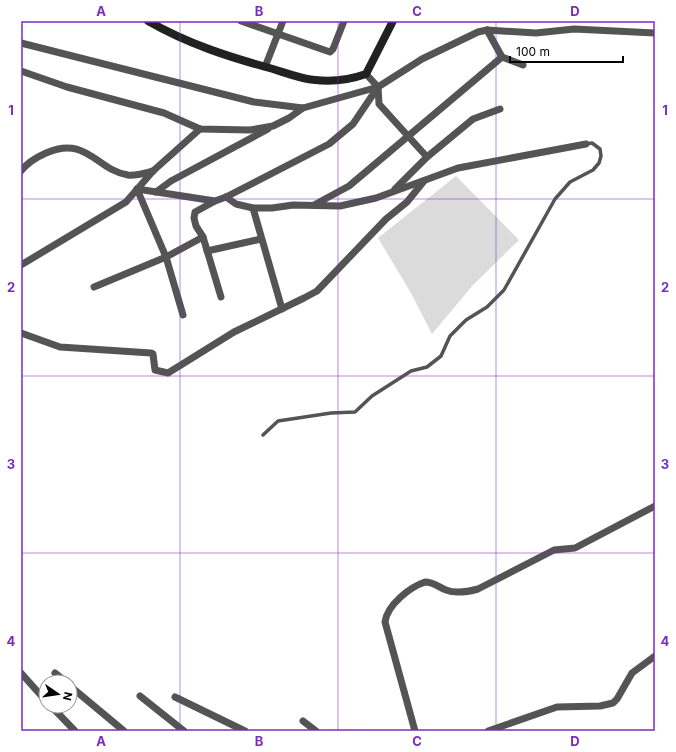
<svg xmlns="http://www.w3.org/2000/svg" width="676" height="752" font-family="Inter,sans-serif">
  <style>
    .green { fill: #dbdbdb }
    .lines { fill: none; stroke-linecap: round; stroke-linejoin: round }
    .service { stroke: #545454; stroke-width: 3.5 }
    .minor { stroke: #545454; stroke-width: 7 }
    .secondary { stroke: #212121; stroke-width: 8 }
    .grid { fill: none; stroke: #7b2cbf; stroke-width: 1; stroke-opacity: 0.55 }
    .neatline { fill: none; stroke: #7b2cbf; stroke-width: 1.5 }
    .grid-label { font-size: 13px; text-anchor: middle; font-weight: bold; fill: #7b2cbf }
  </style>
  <rect width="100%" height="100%" fill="#fff"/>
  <!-- green -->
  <polygon class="green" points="456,176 519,240 473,285 432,334 411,293 378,238"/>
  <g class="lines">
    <!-- service -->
    <polyline class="service" points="263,435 278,421 331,413 355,412 372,396 411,371 427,367 441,356 450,336 466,320 487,307 504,290 555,199 570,182 593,170 599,163 601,156 600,149 592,143 586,144"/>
    <!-- minor -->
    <g class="minor">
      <polyline points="241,21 330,52 333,49 344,21"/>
      <polyline points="487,30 502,57 523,65"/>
      <polyline points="21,43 254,102 303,108 378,87 422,59 478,32 487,30 536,33 574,29 655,33"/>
      <polyline points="265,67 283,21"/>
      <polyline points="21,71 67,87 164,113 200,129 250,130 273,126 289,118 303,108"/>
      <polyline points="378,87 379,104 427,157 473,119 500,109"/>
      <path d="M21 171C27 163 37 157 46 153 87 135 96 170 128 175 136 176 145 173 153 171"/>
      <polyline points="137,189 215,201 226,197 329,144 353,124 378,87 366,74"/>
      <polyline points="137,189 166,257 183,315"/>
      <polyline points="395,189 427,157"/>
      <polyline points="156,192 171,181 268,129"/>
      <polyline points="226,197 236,204 253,208 272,208 293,205 340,206 376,198 458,168 586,144"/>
      <polyline points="215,201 195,212 194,218 196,226 203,237 221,297"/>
      <polyline points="314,205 349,186 502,57"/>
      <polyline points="253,208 282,309"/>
      <polyline points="207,251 261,239"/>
      <polyline points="21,265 126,202 153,171 200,129"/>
      <polyline points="94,287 166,257 203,237"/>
      <polyline points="21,333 60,347 151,353 153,354 155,370 168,373 234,332 304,298 317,291 386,219 407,202 424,181"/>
      <polyline points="21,673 46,701"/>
      <polyline points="55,673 66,682"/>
      <polyline points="70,686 124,731"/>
      <polyline points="140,696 184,731"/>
      <polyline points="175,697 245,731"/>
      <polyline points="51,706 75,731"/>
      <polyline points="303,721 316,731"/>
      <path d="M415 731 385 622C387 605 410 587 425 582 434 582 438 587 446 590 456 594 467 592 478 589L554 550 575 548 655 506"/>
      <polyline points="488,731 557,707 600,706 613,703 617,699 632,673 655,656"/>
    </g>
    <!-- secondary -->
    <path class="secondary" d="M148 21C188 44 229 57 273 69 286 73 301 79 315 80 332 82 349 80 366 74L393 21"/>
  </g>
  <!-- grid -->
  <path class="grid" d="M180 21V731M338 21V731M496 21V731M21 199H655M21 376H655M21 553H655"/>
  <!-- border -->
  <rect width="676" height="752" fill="none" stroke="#ffffff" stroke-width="44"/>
  <!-- north arrow -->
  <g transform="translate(58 694) rotate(103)"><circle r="19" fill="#ffffff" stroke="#999999"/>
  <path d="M0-3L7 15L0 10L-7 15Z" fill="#000000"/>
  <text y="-6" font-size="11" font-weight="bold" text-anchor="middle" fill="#000000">N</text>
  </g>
  <!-- scale -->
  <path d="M510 56v6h113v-6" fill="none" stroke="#000000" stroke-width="2"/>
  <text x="516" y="56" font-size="12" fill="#000000" stroke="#ffffff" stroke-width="3" paint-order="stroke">100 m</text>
  <rect x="22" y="22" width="632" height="708" class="neatline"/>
  <g class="grid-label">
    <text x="101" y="16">A</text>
    <text x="259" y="16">B</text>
    <text x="417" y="16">C</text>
    <text x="575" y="16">D</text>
    <text x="11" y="115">1</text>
    <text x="665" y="115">1</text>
    <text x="11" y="292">2</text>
    <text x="665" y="292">2</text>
    <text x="11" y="469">3</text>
    <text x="665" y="469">3</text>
    <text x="11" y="646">4</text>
    <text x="665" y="646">4</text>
    <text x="101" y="746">A</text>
    <text x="259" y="746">B</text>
    <text x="417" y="746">C</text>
    <text x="575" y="746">D</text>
  </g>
</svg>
